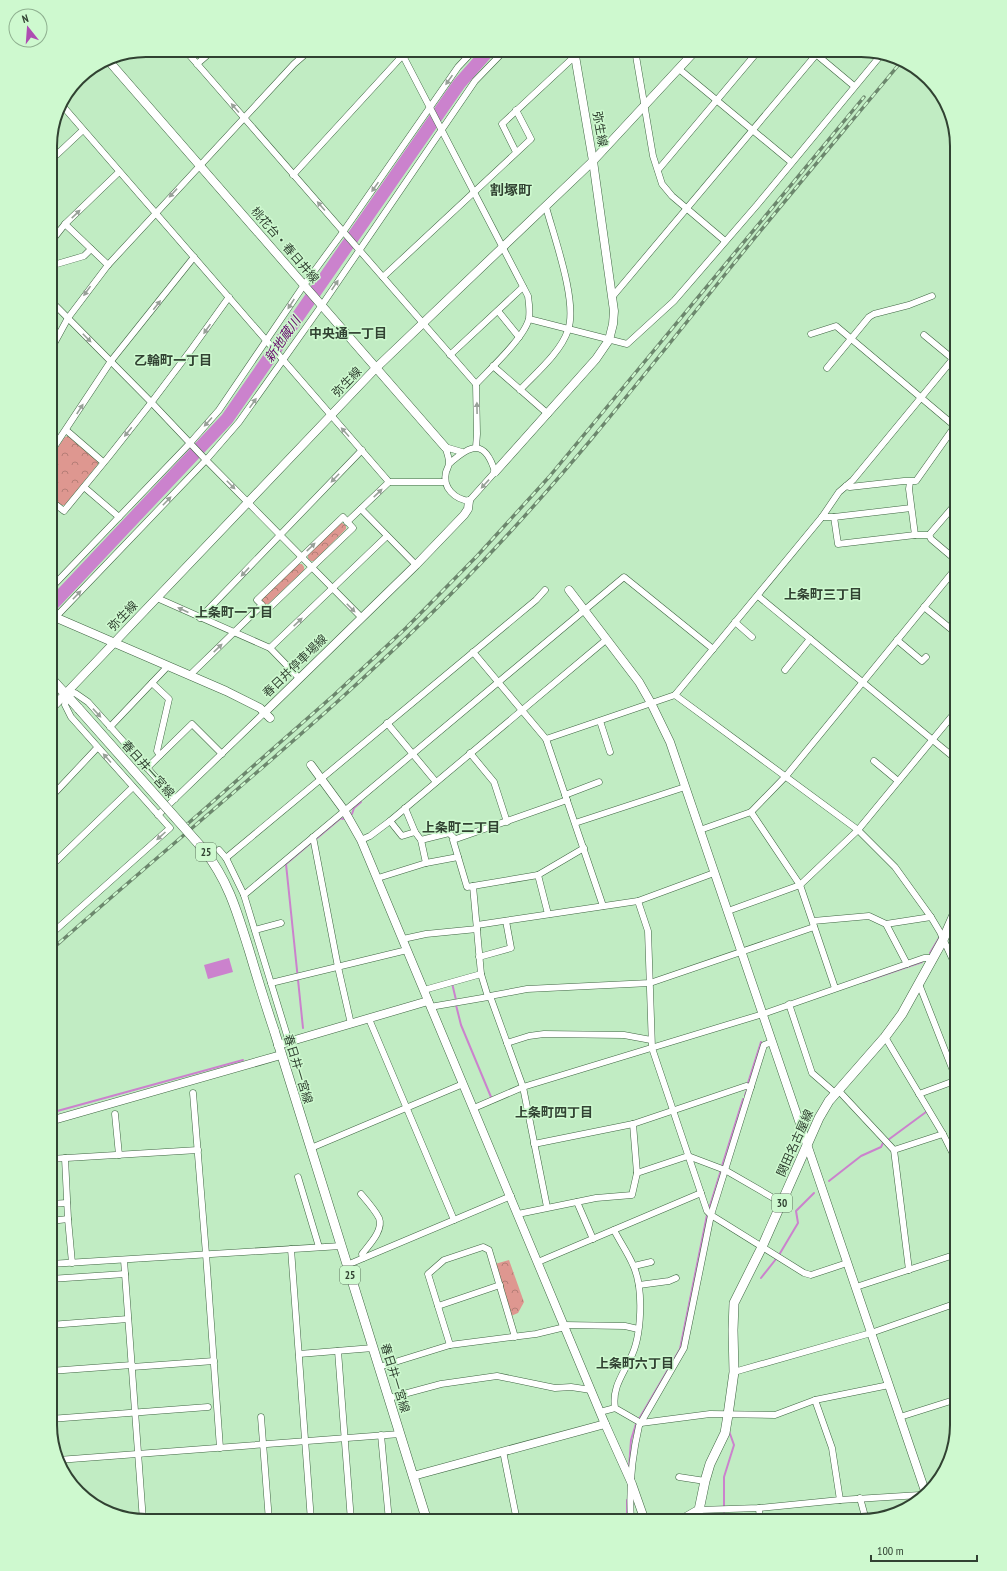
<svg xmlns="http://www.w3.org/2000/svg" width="1007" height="1571" font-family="'PT Sans Narrow','Noto Sans JP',sans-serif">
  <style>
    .park { fill: url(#park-crowns) }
    .water { fill: #cb82cd }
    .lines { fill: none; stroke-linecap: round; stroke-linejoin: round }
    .stream { stroke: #cb82cd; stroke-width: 2 }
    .river { stroke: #cb82cd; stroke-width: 13 }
    .street-casing { stroke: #3f6542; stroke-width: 7 }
    .secondary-casing { stroke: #3f6542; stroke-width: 9 }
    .primary-casing { stroke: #3f6542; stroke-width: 10 }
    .street { stroke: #fff; stroke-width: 6 }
    .secondary { stroke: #fff; stroke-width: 8 }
    .primary { stroke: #fff; stroke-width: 9 }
    .rail-casing { stroke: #6c876d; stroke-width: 3.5 }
    .rail { stroke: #cef9cf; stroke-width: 2; stroke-dasharray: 6; stroke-linecap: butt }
    .primary-bridge-casing { stroke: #3f6542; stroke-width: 10; stroke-linecap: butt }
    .primary-bridge { stroke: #fff; stroke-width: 9 }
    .oneway { fill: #98a098 }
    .labels { text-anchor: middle; stroke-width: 3; stroke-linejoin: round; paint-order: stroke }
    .shield { fill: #cef9cf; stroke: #607961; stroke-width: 1 }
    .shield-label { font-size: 11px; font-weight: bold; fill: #314232 }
    .street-label { font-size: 12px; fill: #314232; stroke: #cef9cf }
    .neighbourhood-label { font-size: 13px; font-weight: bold; fill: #314232; stroke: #cef9cf }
    .water-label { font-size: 13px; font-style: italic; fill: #680a6d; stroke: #cef9cf }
    .quarter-label { font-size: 14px; font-weight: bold; fill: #314232; stroke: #cef9cf }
    .rim { fill: none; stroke: #314232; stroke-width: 2 }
  </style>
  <defs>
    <pattern id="park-crowns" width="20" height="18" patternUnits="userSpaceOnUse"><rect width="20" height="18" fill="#de9790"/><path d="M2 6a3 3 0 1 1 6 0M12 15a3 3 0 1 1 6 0" fill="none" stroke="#b57d76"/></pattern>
  </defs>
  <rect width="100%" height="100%" fill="#c1ecc3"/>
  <!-- park -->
  <g class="park">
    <polygon points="68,436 98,461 98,464 65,505 61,505 50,496 50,459 65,437"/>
    <polygon points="341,522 346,526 346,529 314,561 311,561 308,558 308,554"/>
    <polygon points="298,564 302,564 304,567 304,570 268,604 265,604 262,601 263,598"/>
    <polygon points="509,1260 524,1302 518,1313 511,1316 495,1264"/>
  </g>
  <!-- water -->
  <polygon class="water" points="229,958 233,972 208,979 204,965"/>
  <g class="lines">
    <!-- stream -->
    <g class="stream">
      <polyline points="352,814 354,808 361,802"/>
      <polyline points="316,839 341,818 343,819"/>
      <polyline points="954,906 957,898"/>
      <polyline points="930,953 939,938"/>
      <polyline points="863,982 922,962"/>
      <polyline points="452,983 456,1000"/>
      <polyline points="456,1005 461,1025 491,1097"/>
      <polyline points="303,1028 286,864 312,842"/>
      <polyline points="748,1083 761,1042"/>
      <polyline points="745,1095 747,1090"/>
      <polyline points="50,1113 243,1060"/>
      <polyline points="888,1140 926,1112"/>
      <polyline points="722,1166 743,1099"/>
      <polyline points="829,1181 861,1156 881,1147 883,1143"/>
      <polyline points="709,1209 721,1170"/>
      <polyline points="779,1255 798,1223 796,1211 814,1193"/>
      <polyline points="761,1278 776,1259"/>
      <polyline points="639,1419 680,1349 707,1215"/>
      <polyline points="629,1468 631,1440 636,1424"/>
      <polyline points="724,1508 724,1477 734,1445 729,1431"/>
      <polyline points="627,1521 627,1500"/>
      <polyline points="724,1521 724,1512"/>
    </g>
    <!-- river -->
    <polyline class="river" points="50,607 227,419 459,84 489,50"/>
    <!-- street casing -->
    <g class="street-casing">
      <g id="street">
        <polyline points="185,50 476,384 477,434 476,447"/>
        <path d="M400 50 528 296C529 303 530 311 529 318 526 336 489 370 476 384"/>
        <polyline points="635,50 653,156 662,184 672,196 725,241"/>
        <polyline points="811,50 854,86"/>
        <polyline points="197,64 213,50"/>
        <polyline points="679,69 791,162"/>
        <polyline points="61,104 389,482"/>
        <polyline points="516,152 502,124 575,56"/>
        <polyline points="50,161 83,130"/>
        <polyline points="658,170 759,50"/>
        <polyline points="293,175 403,55"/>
        <polyline points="65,224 108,265"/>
        <polyline points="50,243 65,224 119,172"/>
        <polyline points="50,266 84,256 91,249"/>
        <polyline points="383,277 531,139 516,110"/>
        <polyline points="613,296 820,50"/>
        <polyline points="50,300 152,403 206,460 362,618"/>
        <polyline points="498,311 519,337"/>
        <polyline points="529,319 627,344 674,301 757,205 881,55"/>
        <polyline points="811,334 836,326 957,428"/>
        <polyline points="924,335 953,359"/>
        <polyline points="50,351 68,318 108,265 294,64 310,50"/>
        <polyline points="450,355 523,287"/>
        <polyline points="493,366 548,414"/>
        <polyline points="827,368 869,317 874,314 909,305 932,296"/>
        <path d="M520 390C536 373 561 352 568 330 578 302 554 237 546 207"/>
        <polyline points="66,430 103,462"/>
        <polyline points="50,453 111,361 194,257"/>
        <path d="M449 464C471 444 485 439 495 472L469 501C455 499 442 488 446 472 447 469 449 466 449 463 449 458 447 452 445 447L462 452"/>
        <polyline points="910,482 909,489 915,535"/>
        <polyline points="846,486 850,487 904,481 916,481 955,426"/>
        <polyline points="84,487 119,517"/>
        <path d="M50 500 64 511C122 442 177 371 229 297"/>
        <polyline points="361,509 416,565"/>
        <polyline points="822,517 834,517 911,508"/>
        <polyline points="834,517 838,544 915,535 929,535 931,539 957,561"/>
        <polyline points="347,522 389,482 445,482"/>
        <polyline points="929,535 953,507"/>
        <polyline points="50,589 190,443 219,410 304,285 343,232 458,67 474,50"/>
        <polyline points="758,596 957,760"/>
        <polyline points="157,598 270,648 299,678"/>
        <polyline points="924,607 957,634"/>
        <polyline points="200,618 362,450"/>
        <polyline points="735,622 752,637"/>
        <polyline points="50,623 206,460 239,422 322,305 475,81 505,50"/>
        <polyline points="897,640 922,661 926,657"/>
        <polyline points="270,648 387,536"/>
        <polyline points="473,652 546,739 603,906"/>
        <polyline points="954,657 957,660"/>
        <polyline points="785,670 810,639"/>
        <polyline points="190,675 262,605 257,600 343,517 353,528 266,611 262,605"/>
        <polyline points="152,683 169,699 157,751 160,755"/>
        <polyline points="675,695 858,830 895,867 931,917 940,932 957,969"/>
        <polyline points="600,721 610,752"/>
        <polyline points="387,723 436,782"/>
        <polyline points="110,727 168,666"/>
        <polyline points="546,739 675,695 822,517 839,492 853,480 957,354"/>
        <polyline points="470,753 494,782 507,822"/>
        <polyline points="874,761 898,781"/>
        <polyline points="147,768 192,724 222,754"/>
        <polyline points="565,795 599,782"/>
        <polyline points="50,798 97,748"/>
        <polyline points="405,808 415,832 421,840 426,863"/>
        <polyline points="751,812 800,885 835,988"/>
        <polyline points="158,815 265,712"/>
        <polyline points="390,821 402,836 415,832"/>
        <polyline points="575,823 685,787"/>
        <polyline points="700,830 751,812 786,776 957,567"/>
        <polyline points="313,837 338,967 351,1024"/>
        <polyline points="361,840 370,836 390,821 607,639"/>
        <polyline points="421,840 449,833 455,839"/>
        <polyline points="219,850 226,858 244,895 289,1042"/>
        <polyline points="226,858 536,600 545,590"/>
        <polyline points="50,867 133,787"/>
        <polyline points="538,875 548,914"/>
        <polyline points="378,878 426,863 458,857"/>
        <polyline points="473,886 538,875 584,848"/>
        <polyline points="244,895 624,577 713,649"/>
        <polyline points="638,901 648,931 652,1048 707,1211 711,1215 804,1273 811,1275 847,1263"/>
        <polyline points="728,911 800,885 858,830 957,710"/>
        <polyline points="813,921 869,916 886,924 907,964"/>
        <polyline points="886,924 931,917"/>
        <polyline points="477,925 638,901 714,873"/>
        <polyline points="255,930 281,923"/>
        <polyline points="50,935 170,828 71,717 65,705 66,694 75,693 88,702 175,799"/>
        <polyline points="403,939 426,934 477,929"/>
        <polyline points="479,957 511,948 506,921"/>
        <polyline points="271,983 407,950"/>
        <polyline points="919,984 957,1081"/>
        <polyline points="424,990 481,974"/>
        <polyline points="490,996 527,989 650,983 814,927"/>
        <polyline points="789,1004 812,1073 835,1093"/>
        <polyline points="430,1007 488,997"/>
        <polyline points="369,1019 454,1220"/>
        <polyline points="885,1037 943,1134 957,1162"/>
        <polyline points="507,1043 529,1036 544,1034 624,1035 651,1040"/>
        <polyline points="838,1090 894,1150 909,1270"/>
        <polyline points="193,1093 206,1254 220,1448"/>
        <polyline points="919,1094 957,1080"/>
        <polyline points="474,1108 523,1087 763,1014 924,958 932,958"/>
        <polyline points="115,1114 119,1155"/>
        <polyline points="534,1144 633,1124 746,1086 751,1087"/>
        <polyline points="311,1148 463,1084"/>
        <polyline points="894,1150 943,1134"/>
        <polyline points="65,1158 68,1219 72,1263"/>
        <polyline points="50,1159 198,1150"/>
        <polyline points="637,1173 688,1156 725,1170 782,1203"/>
        <polyline points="298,1177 319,1247"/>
        <path d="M361 1194C367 1201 375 1210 379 1218 384 1230 369 1245 362 1254L363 1258"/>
        <polyline points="577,1202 593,1239"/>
        <polyline points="50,1204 67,1203"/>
        <polyline points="547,1207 523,1087 490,996 488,997 481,974 473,886 467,887 453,840 567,800"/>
        <polyline points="518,1214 596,1198 632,1195 637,1173 633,1124"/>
        <polyline points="50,1221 68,1219"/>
        <path d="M614 1230C620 1242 628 1253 633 1265 644 1288 642 1337 630 1359 622 1376 612 1388 615 1408L641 1423 710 1414 775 1415 815 1400 889 1385"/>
        <polyline points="291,1249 311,1521"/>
        <polyline points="124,1260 143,1521"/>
        <polyline points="538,1262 701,1193"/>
        <polyline points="50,1264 341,1246"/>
        <polyline points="347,1265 511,1196"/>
        <polyline points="634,1266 651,1262"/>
        <polyline points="50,1279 125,1274"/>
        <polyline points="639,1285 669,1281 676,1278"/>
        <polyline points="856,1287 957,1254"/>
        <polyline points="438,1306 500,1285"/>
        <polyline points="50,1325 128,1319"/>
        <polyline points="564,1325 625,1326 638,1329"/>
        <polyline points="450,1345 428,1274 444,1260 483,1247 489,1250 515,1337"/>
        <polyline points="338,1351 351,1521"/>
        <polyline points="299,1354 373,1348"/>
        <polyline points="132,1367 214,1361"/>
        <polyline points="379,1367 450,1345 536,1334 565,1327"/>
        <polyline points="50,1371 132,1365"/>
        <polyline points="734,1372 871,1333 957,1303"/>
        <polyline points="389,1398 441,1384 497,1376 555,1388 571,1387 591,1390"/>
        <polyline points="815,1400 832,1448 840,1500"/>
        <polyline points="600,1412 615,1408"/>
        <polyline points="261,1417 269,1521"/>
        <polyline points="900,1417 957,1399"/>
        <polyline points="50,1419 208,1407"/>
        <polyline points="381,1435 389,1521"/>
        <polyline points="503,1451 517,1521"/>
        <polyline points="58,1460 400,1434"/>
        <polyline points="679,1477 705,1481"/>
        <polyline points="860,1498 866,1520"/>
        <polyline points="759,1508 760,1521"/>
        <polyline points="699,1510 759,1508 840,1500 920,1495"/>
        <path d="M631 1521C629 1490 632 1456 639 1426L684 1348 711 1215 764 1045 772 1042"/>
      </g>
    </g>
    <!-- secondary casing -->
    <g class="secondary-casing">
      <g id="secondary">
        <polyline points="107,59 445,447"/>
        <polyline points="495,472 596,359 609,340 613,324 614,311 593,161 574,50"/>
        <polyline points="569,590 639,682 651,703 670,742 925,1491"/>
        <polyline points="50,615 226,691 260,708 270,718"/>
        <polyline points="50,710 376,368 593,161 696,50"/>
        <polyline points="265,712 416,565 464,515 468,509 469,501"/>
        <polyline points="311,765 344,810 361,840 605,1424 632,1484 645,1521"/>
        <polyline points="278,1045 428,1001"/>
        <polyline points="50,1121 281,1055"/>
        <polyline points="413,1476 605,1424"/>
      </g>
    </g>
    <!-- primary casing -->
    <g class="primary-casing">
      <g id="primary">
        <polyline points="50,677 79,709"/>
        <polyline points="274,1030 427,1521"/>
        <polyline points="680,1521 699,1510 705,1481 710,1464 725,1433 728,1415 734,1372 733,1330 734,1303 762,1247 819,1118 829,1101 885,1037 902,1014 943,940 957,908"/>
      </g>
    </g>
    <!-- street -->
    <use href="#street" class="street"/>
    <!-- secondary -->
    <use href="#secondary" class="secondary"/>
    <!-- primary -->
    <use href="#primary" class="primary"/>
    <!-- rail casing -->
    <g class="rail-casing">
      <g id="rail">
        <polyline points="184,827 334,695 406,628 477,556 549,477 864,97"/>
        <path d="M50 951C195 822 349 702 483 561 570 470 648 370 727 272 784 201 843 132 901 62"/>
      </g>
    </g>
    <!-- rail -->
    <use href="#rail" class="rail"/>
    <!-- primary-bridge casing -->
    <g class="primary-bridge-casing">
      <path id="primary-bridge" d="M79 709 204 850C229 882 237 912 249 950 257 977 265 1003 274 1030"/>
    </g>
    <!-- primary-bridge -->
    <use href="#primary-bridge" class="primary-bridge"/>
  </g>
  <!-- one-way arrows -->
  <defs><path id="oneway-solid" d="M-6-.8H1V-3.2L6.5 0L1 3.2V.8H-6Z"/></defs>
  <g class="oneway">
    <use href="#oneway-solid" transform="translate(449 80) rotate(125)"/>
    <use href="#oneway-solid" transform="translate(235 108) rotate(-131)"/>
    <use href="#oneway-solid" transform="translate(375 187) rotate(125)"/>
    <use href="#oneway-solid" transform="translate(173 193) rotate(133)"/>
    <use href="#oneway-solid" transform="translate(321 206) rotate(-131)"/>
    <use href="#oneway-solid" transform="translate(76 214) rotate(-44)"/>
    <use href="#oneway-solid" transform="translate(335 285) rotate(-56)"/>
    <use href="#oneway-solid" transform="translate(87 291) rotate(126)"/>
    <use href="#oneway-solid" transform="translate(291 304) rotate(123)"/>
    <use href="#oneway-solid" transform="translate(157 305) rotate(-52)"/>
    <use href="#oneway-solid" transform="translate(207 329) rotate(125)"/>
    <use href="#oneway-solid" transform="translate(87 338) rotate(45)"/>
    <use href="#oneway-solid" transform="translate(253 403) rotate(-55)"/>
    <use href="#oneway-solid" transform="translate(477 408) rotate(-91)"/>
    <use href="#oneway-solid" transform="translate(80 409) rotate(-57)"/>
    <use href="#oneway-solid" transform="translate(208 422) rotate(132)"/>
    <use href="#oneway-solid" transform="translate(128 432) rotate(129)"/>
    <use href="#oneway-solid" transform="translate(345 432) rotate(-132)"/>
    <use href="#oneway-solid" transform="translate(335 478) rotate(134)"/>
    <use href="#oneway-solid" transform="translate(485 484) rotate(133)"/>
    <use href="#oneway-solid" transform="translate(231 485) rotate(45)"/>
    <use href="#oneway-solid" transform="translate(378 493) rotate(-44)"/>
    <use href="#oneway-solid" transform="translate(167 501) rotate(-46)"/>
    <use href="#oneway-solid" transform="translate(311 547) rotate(-44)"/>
    <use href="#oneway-solid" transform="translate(245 572) rotate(133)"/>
    <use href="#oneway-solid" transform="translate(77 595) rotate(-46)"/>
    <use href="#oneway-solid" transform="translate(351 608) rotate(45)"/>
    <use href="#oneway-solid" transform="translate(183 610) rotate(-155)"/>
    <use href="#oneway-solid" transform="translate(298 622) rotate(-43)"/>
    <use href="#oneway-solid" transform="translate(218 648) rotate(-44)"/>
    <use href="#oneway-solid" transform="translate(97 713) rotate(47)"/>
    <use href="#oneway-solid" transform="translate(107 758) rotate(-132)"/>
    <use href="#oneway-solid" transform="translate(161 836) rotate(138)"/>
  </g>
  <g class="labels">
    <!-- shield labels -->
    <g class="shield">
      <rect x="196" y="843" width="20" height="18" rx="3"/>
      <rect x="772" y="1194" width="20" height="18" rx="3"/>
      <rect x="340" y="1266" width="20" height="18" rx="3"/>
    </g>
    <g class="shield-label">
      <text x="206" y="856">25</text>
      <text x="782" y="1207">30</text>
      <text x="350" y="1279">25</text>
    </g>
    <!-- street labels -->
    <g class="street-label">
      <text transform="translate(600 129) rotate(80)" y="4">弥生線</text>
      <text transform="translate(285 245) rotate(49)" y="4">桃花台・春日井線</text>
      <text transform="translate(347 382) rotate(-46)" y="4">弥生線</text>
      <text transform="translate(123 616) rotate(-46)" y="4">弥生線</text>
      <text transform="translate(295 666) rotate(-44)" y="4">春日井停車場線</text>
      <text transform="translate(148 769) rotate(48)" y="4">春日井一宮線</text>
      <text transform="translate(298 1069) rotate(73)" y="4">春日井一宮線</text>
      <text transform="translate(795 1143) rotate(-66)" y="4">関田名古屋線</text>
      <text transform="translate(395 1378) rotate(73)" y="4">春日井一宮線</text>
    </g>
    <!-- neighbourhood labels -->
    <g class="neighbourhood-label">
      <text x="348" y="338">中央通一丁目</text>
      <text x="173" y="365">乙輪町一丁目</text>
      <text x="823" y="599">上条町三丁目</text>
      <text x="234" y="617">上条町一丁目</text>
      <text x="461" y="832">上条町二丁目</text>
      <text x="554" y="1117">上条町四丁目</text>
      <text x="635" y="1368">上条町六丁目</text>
    </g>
    <!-- water labels -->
    <g class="water-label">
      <text transform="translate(282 339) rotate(-55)" y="5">新地蔵川</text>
    </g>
    <!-- quarter labels -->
    <g class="quarter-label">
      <text x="511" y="195">割塚町</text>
    </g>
  </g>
  <!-- crop -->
  <path d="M0 0H1007V1571H0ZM146 57H861A89 89 0 0 1 950 146V1425A89 89 0 0 1 861 1514H146A89 89 0 0 1 57 1425V146A89 89 0 0 1 146 57Z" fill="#cef9cf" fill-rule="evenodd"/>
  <path class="rim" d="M146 57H861A89 89 0 0 1 950 146V1425A89 89 0 0 1 861 1514H146A89 89 0 0 1 57 1425V146A89 89 0 0 1 146 57Z"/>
  <!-- north arrow -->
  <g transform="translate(28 28) rotate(343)"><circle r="19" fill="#cef9cf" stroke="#8fb090"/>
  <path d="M0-3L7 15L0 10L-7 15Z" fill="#ae4cb2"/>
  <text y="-6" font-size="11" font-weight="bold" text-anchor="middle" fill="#314232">N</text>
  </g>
  <!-- scale -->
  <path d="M871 1555v6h106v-6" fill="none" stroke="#314232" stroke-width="2"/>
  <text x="877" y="1555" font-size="12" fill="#314232" stroke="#cef9cf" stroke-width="3" paint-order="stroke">100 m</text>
</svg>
